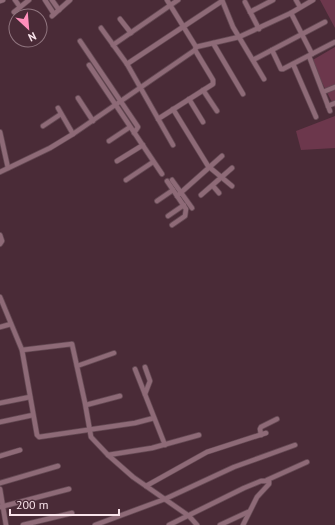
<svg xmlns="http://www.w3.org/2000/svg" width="335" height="525" font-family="'PT Sans',sans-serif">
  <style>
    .green { fill: #6c374c }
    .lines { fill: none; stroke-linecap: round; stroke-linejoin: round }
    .minor-casing { stroke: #644953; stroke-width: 6 }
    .minor { stroke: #8e6a77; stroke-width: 4.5 }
  </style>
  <rect width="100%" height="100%" fill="#4a2b37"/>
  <!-- green -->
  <g class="green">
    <polygon points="320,0 335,0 335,28"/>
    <polygon points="335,47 335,108 311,61"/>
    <polygon points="335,116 335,148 301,150 296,131"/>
  </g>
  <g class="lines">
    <!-- minor casing -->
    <g class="minor-casing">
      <g id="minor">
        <polyline points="15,0 20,7"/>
        <polyline points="45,0 54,14"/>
        <polyline points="52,0 59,10"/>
        <polyline points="167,0 196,47"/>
        <polyline points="222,0 233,27 264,79"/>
        <polyline points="296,0 300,7"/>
        <polyline points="0,1 3,0"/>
        <polyline points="245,2 259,29"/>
        <polyline points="14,12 29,0"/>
        <polyline points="250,12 273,0"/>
        <polyline points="291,13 312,54"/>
        <polyline points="52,16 70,0"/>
        <polyline points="120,19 131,33"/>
        <polyline points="101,28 127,64 173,145"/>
        <polyline points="80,41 138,127 134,133"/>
        <polyline points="213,43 243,94"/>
        <polyline points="113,45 178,0"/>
        <polyline points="272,50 281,69 283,69 335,42"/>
        <polyline points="309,56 330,111"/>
        <polyline points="253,60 325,22"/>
        <polyline points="127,64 222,1"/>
        <polyline points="293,64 316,117"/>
        <polyline points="89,65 162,174"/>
        <polyline points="203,90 217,111"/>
        <polyline points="323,92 335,87"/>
        <polyline points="78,98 93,121"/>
        <polyline points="189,99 203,122"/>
        <polyline points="328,106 335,103"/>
        <polyline points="58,108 73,134"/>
        <polyline points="173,109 208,166 232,186"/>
        <polyline points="158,119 213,84 213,80 195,50"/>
        <polyline points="43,126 61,114"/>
        <polyline points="0,132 8,168"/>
        <polyline points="109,141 130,127"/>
        <polyline points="117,161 143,145"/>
        <polyline points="0,172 50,148 73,134 195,50 196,47 239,37 291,13 313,0"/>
        <polyline points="126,180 153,162"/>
        <polyline points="172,180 192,208"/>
        <polyline points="167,181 186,209 185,216 172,225"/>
        <polyline points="213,186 219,193"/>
        <polyline points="201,195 232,168"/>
        <polyline points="177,196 222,156"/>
        <polyline points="157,201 173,190"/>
        <polyline points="168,216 184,205"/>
        <polyline points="0,235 2,241 0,244"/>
        <polyline points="0,297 22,350 72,344 85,403 91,437 108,455 133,477 189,516 197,525"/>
        <polyline points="0,327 11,324"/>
        <polyline points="22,350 37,435 39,437 135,423 154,418"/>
        <polyline points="77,366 114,353"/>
        <polyline points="135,369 165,445"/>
        <polyline points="145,394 150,381 145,367"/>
        <polyline points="0,403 30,397"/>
        <polyline points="86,405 120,396"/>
        <polyline points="0,422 33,415"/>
        <polyline points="261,435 260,429 261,427 277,419"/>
        <polyline points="108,455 152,448 199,435"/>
        <polyline points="0,456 20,450"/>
        <polyline points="267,480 307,462"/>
        <polyline points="0,483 58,466"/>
        <polyline points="146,486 207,452 266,433"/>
        <polyline points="0,489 6,525"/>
        <polyline points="0,507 69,489"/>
        <polyline points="23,525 72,513"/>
        <polyline points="95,525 165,499 234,467 295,445"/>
        <polyline points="169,525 244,488 261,481 269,481 269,484 257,497 243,525"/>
        <polyline points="220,525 248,512"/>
      </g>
    </g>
    <!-- minor -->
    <use href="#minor" class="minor"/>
  </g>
  <!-- north arrow -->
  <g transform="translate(28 28) rotate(154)"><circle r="19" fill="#4a2b37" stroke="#90757f"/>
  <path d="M0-3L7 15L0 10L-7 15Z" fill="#ff8ebb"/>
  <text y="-6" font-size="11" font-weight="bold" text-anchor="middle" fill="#f9e4eb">N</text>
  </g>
  <!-- scale -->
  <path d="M10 509v6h109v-6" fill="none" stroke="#f9e4eb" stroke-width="2"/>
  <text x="16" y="509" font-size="12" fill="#f9e4eb" stroke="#4a2b37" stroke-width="3" paint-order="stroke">200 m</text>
</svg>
